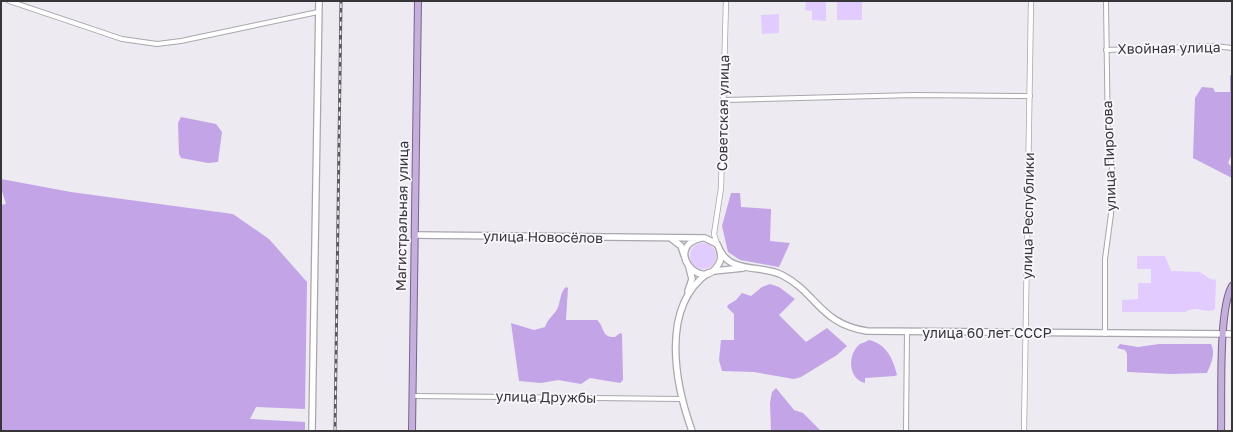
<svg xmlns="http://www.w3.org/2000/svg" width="1233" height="432" font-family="'Golos Text',sans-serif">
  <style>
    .green { fill: #e2cbff }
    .forest { fill: #c3a4e7 }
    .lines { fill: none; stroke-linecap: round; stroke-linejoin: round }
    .minor-casing { stroke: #a9a6ad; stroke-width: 6 }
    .tertiary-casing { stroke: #a9a6ad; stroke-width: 6 }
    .secondary-casing { stroke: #a9a6ad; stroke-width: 8 }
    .primary-casing { stroke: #786291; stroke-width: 8 }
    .minor { stroke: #fff; stroke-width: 4 }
    .tertiary { stroke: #fff; stroke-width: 4.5 }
    .secondary { stroke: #fff; stroke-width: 5.5 }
    .primary { stroke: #c4b0da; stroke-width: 6 }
    .rail-casing { stroke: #5c5a5e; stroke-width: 3 }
    .rail { stroke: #faf8fe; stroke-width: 1.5; stroke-dasharray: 4.5; stroke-linecap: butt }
    .labels { text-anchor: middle; stroke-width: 3.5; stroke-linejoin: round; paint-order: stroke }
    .street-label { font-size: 14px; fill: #363538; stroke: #faf8fe }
  </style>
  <rect width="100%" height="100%" fill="#edeaf2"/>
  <!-- green -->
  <g class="green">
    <polygon points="806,1 826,1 826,21 812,20 812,11 805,10"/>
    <rect x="837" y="1" width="25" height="19"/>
    <polygon points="779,14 779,33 762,34 761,15"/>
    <circle cx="703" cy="256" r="13"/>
    <path d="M1137 256H1165L1171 271 1200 272 1210 279 1216 280 1215 309C1205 315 1198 304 1185 312H1122V300L1138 299V283H1151V269H1137Z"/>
  </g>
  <!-- forest -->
  <g class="forest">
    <polygon points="1230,75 1232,76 1232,154 1228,163 1232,167 1232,178 1193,158 1195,98 1202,87 1213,88 1215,92 1230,92"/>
    <polygon points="181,117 216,124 222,132 218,162 208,163 181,158 179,154 178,123"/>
    <polygon points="1,179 71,192 233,214 269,239 307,282 305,409 256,407 250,419 305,422 305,431 1,431 1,205 6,204 1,188"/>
    <polygon points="731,193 740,193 741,207 771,209 770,241 790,243 779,267 740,260 728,252 722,226"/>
    <polygon points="770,284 779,287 795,299 779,315 806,342 827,328 847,346 837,355 801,377 794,379 754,372 722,371 719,360 721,340 734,340 734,314 727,307 728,305 736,300 742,293 751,296 762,287"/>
    <path d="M566 287 568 288 566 320H597C605 327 601 338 615 337L620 333 622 334 623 380 620 383 590 378 581 384 558 380 541 383 519 381 511 323 534 330 545 327C549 317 551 318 556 311 561 304 559 293 566 287Z"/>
    <path d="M869 340C886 344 893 358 897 375L895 376 865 378V383C848 379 847 354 860 344 862 343 866 342 869 340Z"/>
    <path d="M1120 344 1138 347 1159 344H1211C1216 353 1211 364 1207 373L1170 374 1127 372V354L1125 350 1117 348Z"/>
    <polygon points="776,388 794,410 803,413 821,431 771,431 770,403 772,392"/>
  </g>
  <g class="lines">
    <!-- minor casing -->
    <g class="minor-casing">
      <g id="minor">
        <polyline points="9,1 122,39 157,44 181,41 318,12"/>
        <polyline points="1106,50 1214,46 1232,48"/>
        <polyline points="724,100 915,95 1030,96"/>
        <polyline points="1105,334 1105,259 1111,214 1112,166 1108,145 1106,1"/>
        <polyline points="412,396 681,399"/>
        <polyline points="906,431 907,332"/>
      </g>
    </g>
    <!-- tertiary casing -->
    <g class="tertiary-casing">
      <g id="tertiary">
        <polyline points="717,244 714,234 721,188 726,1"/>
        <polyline points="1024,431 1031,1"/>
      </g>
    </g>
    <!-- secondary casing -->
    <g class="secondary-casing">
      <g id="secondary">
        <path d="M415 235 705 238 717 244C721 251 723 258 718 265 701 294 663 247 701 238"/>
        <polyline points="672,239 681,246 684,255"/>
        <path d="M721 252C732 273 762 265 782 275 817 293 820 324 867 331L1232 334"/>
        <polyline points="714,271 743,268"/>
        <polyline points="688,291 692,279 689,267"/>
        <polyline points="312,431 319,1"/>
        <path d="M692 431C675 384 660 307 708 273"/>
      </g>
    </g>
    <!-- primary casing -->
    <g class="primary-casing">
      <g id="primary">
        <polyline points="412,431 418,1"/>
        <path d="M1221 431C1222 399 1218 310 1232 286"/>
      </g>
    </g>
    <!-- minor -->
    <use href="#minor" class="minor"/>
    <!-- tertiary -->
    <use href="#tertiary" class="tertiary"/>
    <!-- secondary -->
    <use href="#secondary" class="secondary"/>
    <!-- primary -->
    <use href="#primary" class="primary"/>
    <!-- rail casing -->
    <g class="rail-casing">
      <polyline id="rail" points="335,431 341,1"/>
    </g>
    <!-- rail -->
    <use href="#rail" class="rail"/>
  </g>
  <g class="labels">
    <!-- street labels -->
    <g class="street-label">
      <text transform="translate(1169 48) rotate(-1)" y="5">Хвойная улица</text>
      <text transform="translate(723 113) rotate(-89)" y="5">Советская улица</text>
      <text transform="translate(1109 156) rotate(-92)" y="5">улица Пирогова</text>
      <text transform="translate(402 216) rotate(-89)" y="5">Магистральная улица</text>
      <text transform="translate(1028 216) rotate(-89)" y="5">улица Республики</text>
      <text transform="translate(543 237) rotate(1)" y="5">улица Новосёлов</text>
      <text x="987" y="338">улица 60 лет СССР</text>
      <text transform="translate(546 397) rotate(1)" y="5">улица Дружбы</text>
    </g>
  </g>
  <!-- border -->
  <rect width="1233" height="432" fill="none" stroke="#363538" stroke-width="4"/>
</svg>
